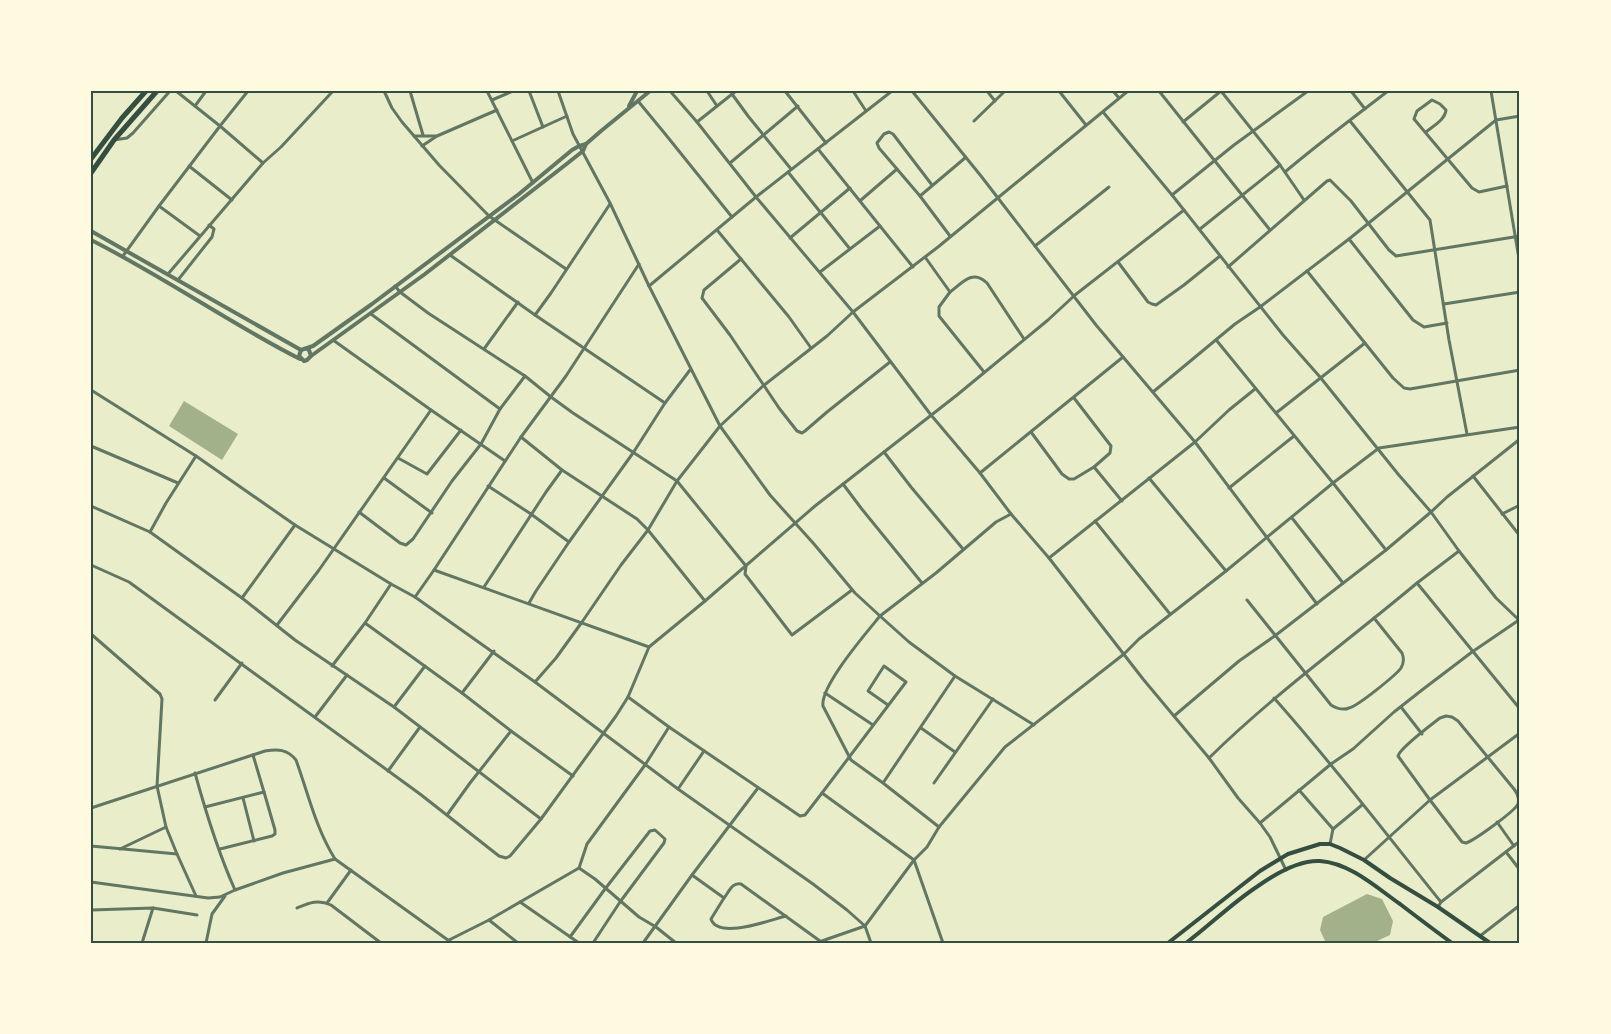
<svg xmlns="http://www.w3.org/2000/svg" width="1611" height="1034" font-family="'Libre Baskerville',serif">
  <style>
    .water { fill: #a3b18a }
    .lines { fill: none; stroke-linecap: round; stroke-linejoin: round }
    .minor { stroke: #617663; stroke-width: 3 }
    .tertiary { stroke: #617663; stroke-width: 4 }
    .secondary { stroke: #344e41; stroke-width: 4 }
    .trunk { stroke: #344e41; stroke-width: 5 }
    .neatline { fill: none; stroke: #344e41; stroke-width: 2 }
  </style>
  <rect width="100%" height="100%" fill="#e9edc9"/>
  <!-- water -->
  <g class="water">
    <polygon points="184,401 238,434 222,460 169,426"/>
    <polygon points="1367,894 1382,899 1393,921 1390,935 1373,943 1326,943 1320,930 1323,917"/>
  </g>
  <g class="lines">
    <!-- minor -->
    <g class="minor">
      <polyline points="248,91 220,126 263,163"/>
      <polyline points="384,91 392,108 402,122 439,165 489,216 566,269"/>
      <polyline points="410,91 423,135"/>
      <polyline points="487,91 533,183"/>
      <polyline points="529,91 543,127"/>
      <polyline points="558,91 573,134 610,203 649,286 720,426 763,386 827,336 853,312 938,247 1128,91"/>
      <polyline points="670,91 697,122 756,197 853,312 931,415 980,473 1011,514 1049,558 1143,679 1209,758 1238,798 1260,823 1270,837 1286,870"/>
      <polyline points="707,91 717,106"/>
      <polyline points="785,91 826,143"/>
      <polyline points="853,91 866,111"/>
      <polyline points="912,91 981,176 1096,325 1195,442 1317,604"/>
      <polyline points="987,91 995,101"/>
      <polyline points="1059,91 1086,125"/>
      <polyline points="1113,91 1119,98"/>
      <polyline points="1159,91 1270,230"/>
      <polyline points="1221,91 1280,165 1304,200"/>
      <polyline points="1351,91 1365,109"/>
      <polyline points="1491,91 1520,265"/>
      <polyline points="732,94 748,116 791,169"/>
      <polyline points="492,100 513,91"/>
      <polyline points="638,101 666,135 732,217"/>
      <polyline points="195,106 206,91"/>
      <polyline points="1103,112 1172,195 1283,335 1320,377 1398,474 1431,512 1459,551 1496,598 1520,621"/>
      <polyline points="974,121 1005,91"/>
      <polyline points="1350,121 1430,220 1449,340 1467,434"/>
      <polyline points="697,122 736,91"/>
      <polyline points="1183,122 1221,91"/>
      <path d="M1426 132C1433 126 1445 120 1446 110L1440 104 1432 100 1417 111 1414 119 1472 188 1479 192 1507 186"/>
      <polyline points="414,136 436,136"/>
      <polyline points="114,140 127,138 133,133 170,91"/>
      <polyline points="512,141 567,116"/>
      <polyline points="422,146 437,136 497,110"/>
      <polyline points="818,149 913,267"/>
      <polyline points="730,163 798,106"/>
      <polyline points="189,166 232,200"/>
      <polyline points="788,172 850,249"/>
      <path d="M1285 172C1318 144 1353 118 1388 91"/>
      <polyline points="932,185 893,134 889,132 884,134 877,143 879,148 920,196 950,236"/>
      <polyline points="1172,195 1234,145 1308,91"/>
      <polyline points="920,196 965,158"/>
      <polyline points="861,200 897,169"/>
      <polyline points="159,206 200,236"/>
      <polyline points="1200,229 1280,165"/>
      <polyline points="717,230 789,317 811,348"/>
      <polyline points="790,238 850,188"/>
      <polyline points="1349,239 1413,320 1424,327 1447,323"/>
      <polyline points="1035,246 1109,187"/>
      <polyline points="450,255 535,315 551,293 610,204"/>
      <polyline points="123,256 159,206 220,126 176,91"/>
      <polyline points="925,257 950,292 939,307 939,316 984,372"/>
      <polyline points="741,259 704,290 702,298 730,335 779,408 797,431 802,433 805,431 827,412 890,362"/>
      <polyline points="1118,262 1148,302 1152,304 1156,305 1184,285 1220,256"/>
      <polyline points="1228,267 1327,181 1330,180 1351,201 1389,250 1396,256 1520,236"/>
      <polyline points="1307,271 1393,378 1404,388 1410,389 1520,370"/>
      <polyline points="820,272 880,226"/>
      <polyline points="168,274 263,163 281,147 333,91"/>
      <polyline points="178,280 212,237 214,229 209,225"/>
      <polyline points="395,286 400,292 428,313 525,376 551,397 573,413 677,481 746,566 745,574 792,635 852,590"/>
      <polyline points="649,286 756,197 892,91"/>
      <path d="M950 292C963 282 973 269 987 283L1024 339"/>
      <polyline points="1444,304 1520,292"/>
      <polyline points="371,314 500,409"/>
      <polyline points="535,315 665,403"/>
      <polyline points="333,340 431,410"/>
      <polyline points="1217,341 1333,483 1386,550"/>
      <polyline points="484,349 518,302"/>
      <polyline points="91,390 196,456 295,525 391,584 415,597 535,682 556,658 582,622 621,565 648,530 677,481 720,426 770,495 814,544 855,593 880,616 936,573 996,522 1011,514"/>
      <polyline points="1153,392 1235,324 1260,307 1349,239 1496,120 1520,116"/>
      <polyline points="1276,413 1365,343"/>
      <polyline points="1031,432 1062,474 1069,479 1074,479 1094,467 1110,453 1111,446 1074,398"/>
      <polyline points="521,437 562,470 637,519 648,530 705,601"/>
      <polyline points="91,446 178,483"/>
      <polyline points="884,452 911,487 963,549"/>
      <polyline points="398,458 427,474 461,430"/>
      <polyline points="1094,467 1122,501"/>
      <polyline points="980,473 1123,357"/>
      <polyline points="1473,476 1520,536"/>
      <polyline points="384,478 432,513"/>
      <polyline points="1149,478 1226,571"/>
      <polyline points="843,484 861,508 922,583"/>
      <polyline points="488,486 531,514 569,542 536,591 529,603"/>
      <polyline points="1229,488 1294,436"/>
      <polyline points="91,506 150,532 242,598 295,640 394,707 541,819"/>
      <polyline points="359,512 400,543 406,545 413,539 452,481 481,444 500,409 525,376"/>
      <polyline points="1502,514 1520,505"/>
      <polyline points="1292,518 1343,583"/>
      <polyline points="1095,521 1170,614"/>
      <polyline points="150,532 166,503 196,456"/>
      <polyline points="569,542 633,453 665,403 690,370"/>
      <polyline points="1049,558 1195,442 1229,410 1255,389"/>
      <polyline points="91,565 129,582 420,794 499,856 506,858 510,856 541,819 616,716 628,697 649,647"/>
      <polyline points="434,570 649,647 705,601 815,506 957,395 1048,320 1075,295 1184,210"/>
      <polyline points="1417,583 1459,551"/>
      <polyline points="484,587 546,492 562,470"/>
      <polyline points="415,597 434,570 521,437 566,376 639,264"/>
      <polyline points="242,598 295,525"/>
      <path d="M1247 600 1331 705C1336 708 1342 711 1349 708 1358 706 1396 675 1401 668 1404 663 1404 658 1402 653L1374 618"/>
      <polyline points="365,623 391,584"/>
      <polyline points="277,625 319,570 431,410 505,461"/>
      <polyline points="91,634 160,694 162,699 157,786 166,827 177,854"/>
      <polyline points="332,666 365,623 462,693 511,731"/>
      <polyline points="955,676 1034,725"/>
      <polyline points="535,682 678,789 813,884 847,910 865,926 871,943"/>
      <polyline points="462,693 494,651"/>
      <polyline points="825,693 873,725"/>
      <polyline points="628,697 669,727 800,816 805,815 822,793 906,682 884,666 868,691 888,705"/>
      <path d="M1274 698C1333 764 1386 834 1441 902"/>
      <polyline points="215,700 242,663"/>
      <polyline points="394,707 425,666"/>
      <polyline points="1401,707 1422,734"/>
      <polyline points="1174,716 1239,661 1276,635 1386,550 1431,512 1447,497 1520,439"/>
      <path d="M1446 716 1452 717 1458 721 1514 789C1517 793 1520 798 1518 804 1515 811 1475 840 1466 843L1462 842 1430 800 1398 756C1400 748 1431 725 1440 718Z"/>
      <polyline points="315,717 347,675"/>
      <polyline points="921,728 955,752"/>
      <polyline points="253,755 264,792"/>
      <path d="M1209 758C1274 694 1348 641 1417 583L1520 709"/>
      <polyline points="388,771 420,727"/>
      <path d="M195 773C206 813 218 852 235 890"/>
      <path d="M883 783 955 676 909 642 880 616C867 632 820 686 823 706L851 760 883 783 939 827"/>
      <polyline points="934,783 993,699"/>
      <polyline points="678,789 704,751"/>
      <polyline points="1299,790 1333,829"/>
      <polyline points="243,798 254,841"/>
      <polyline points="205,807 264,792 275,830 275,834 272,836 220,849"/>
      <path d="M91 808 265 751C278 749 287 749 296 760 308 793 316 829 335 859L452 943"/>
      <polyline points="447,815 470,783 511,731 573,776"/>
      <polyline points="1497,822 1514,846"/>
      <polyline points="1260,823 1331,764 1353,749 1394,712 1422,690 1472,652 1519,620"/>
      <polyline points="1330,844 1333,829 1362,805"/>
      <polyline points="91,846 177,854 196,896"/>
      <polyline points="120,849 166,827"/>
      <polyline points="1506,852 1520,870"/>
      <polyline points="1364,860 1430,800 1520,733"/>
      <polyline points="579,868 587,844 645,765 669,727"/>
      <path d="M692 875 724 898C729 892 732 882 741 884L820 941"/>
      <polyline points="91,882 208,898 220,897 235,890 283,873 335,859"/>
      <path d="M724 898 711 919C718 940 770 920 786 916"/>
      <polyline points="520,902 579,943"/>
      <polyline points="327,903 351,870"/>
      <polyline points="1438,907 1441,902 1520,841"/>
      <path d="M297 908C309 903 318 899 331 905L381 943"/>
      <polyline points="91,910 153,908 197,915"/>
      <polyline points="489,920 518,943"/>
      <polyline points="1480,936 1520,905"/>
      <polyline points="570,937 605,889 650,831 655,830 665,839 664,843 620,902 593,943"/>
      <polyline points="449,940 489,920 579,868 595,879 639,917 656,927 676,943"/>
      <polyline points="142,943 153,908"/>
      <polyline points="206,943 212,914 225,896"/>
      <polyline points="643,943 692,875 758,788"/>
      <polyline points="816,943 865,926 914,860 822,793"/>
      <polyline points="943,943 914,860 927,847 939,827 1005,747 1124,654 1139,639 1226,571 1333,483 1379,448 1520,427"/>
    </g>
    <!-- tertiary -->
    <g class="tertiary">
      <polyline points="629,106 637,91"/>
      <polyline points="91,231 301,350"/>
      <path d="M91 240C163 276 229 323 300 359"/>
      <polyline points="307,349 309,350 311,356 307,360 304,361 299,356 301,350 313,346 372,304 519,194 572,150 579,146 586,144"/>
      <polyline points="311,356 425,274 564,166 583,151 586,144 601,131 650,91"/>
    </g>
    <!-- secondary -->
    <g class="secondary">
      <polyline points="1168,943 1260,871 1288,854 1320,844 1330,844 1340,848 1364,860 1390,878 1438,907 1490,943"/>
      <path d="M1186 943C1210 925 1232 903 1258 886 1275 874 1298 860 1320 861 1350 863 1377 888 1400 904 1417 917 1434 930 1452 943"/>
    </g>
    <!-- trunk -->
    <g class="trunk">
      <polyline points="91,159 122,118 146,91"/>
      <polyline points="91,173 114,140 157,91"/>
    </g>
  </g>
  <!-- border -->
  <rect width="1611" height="1034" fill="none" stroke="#fefae0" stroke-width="185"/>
  <rect x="92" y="92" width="1426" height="850" class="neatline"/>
</svg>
